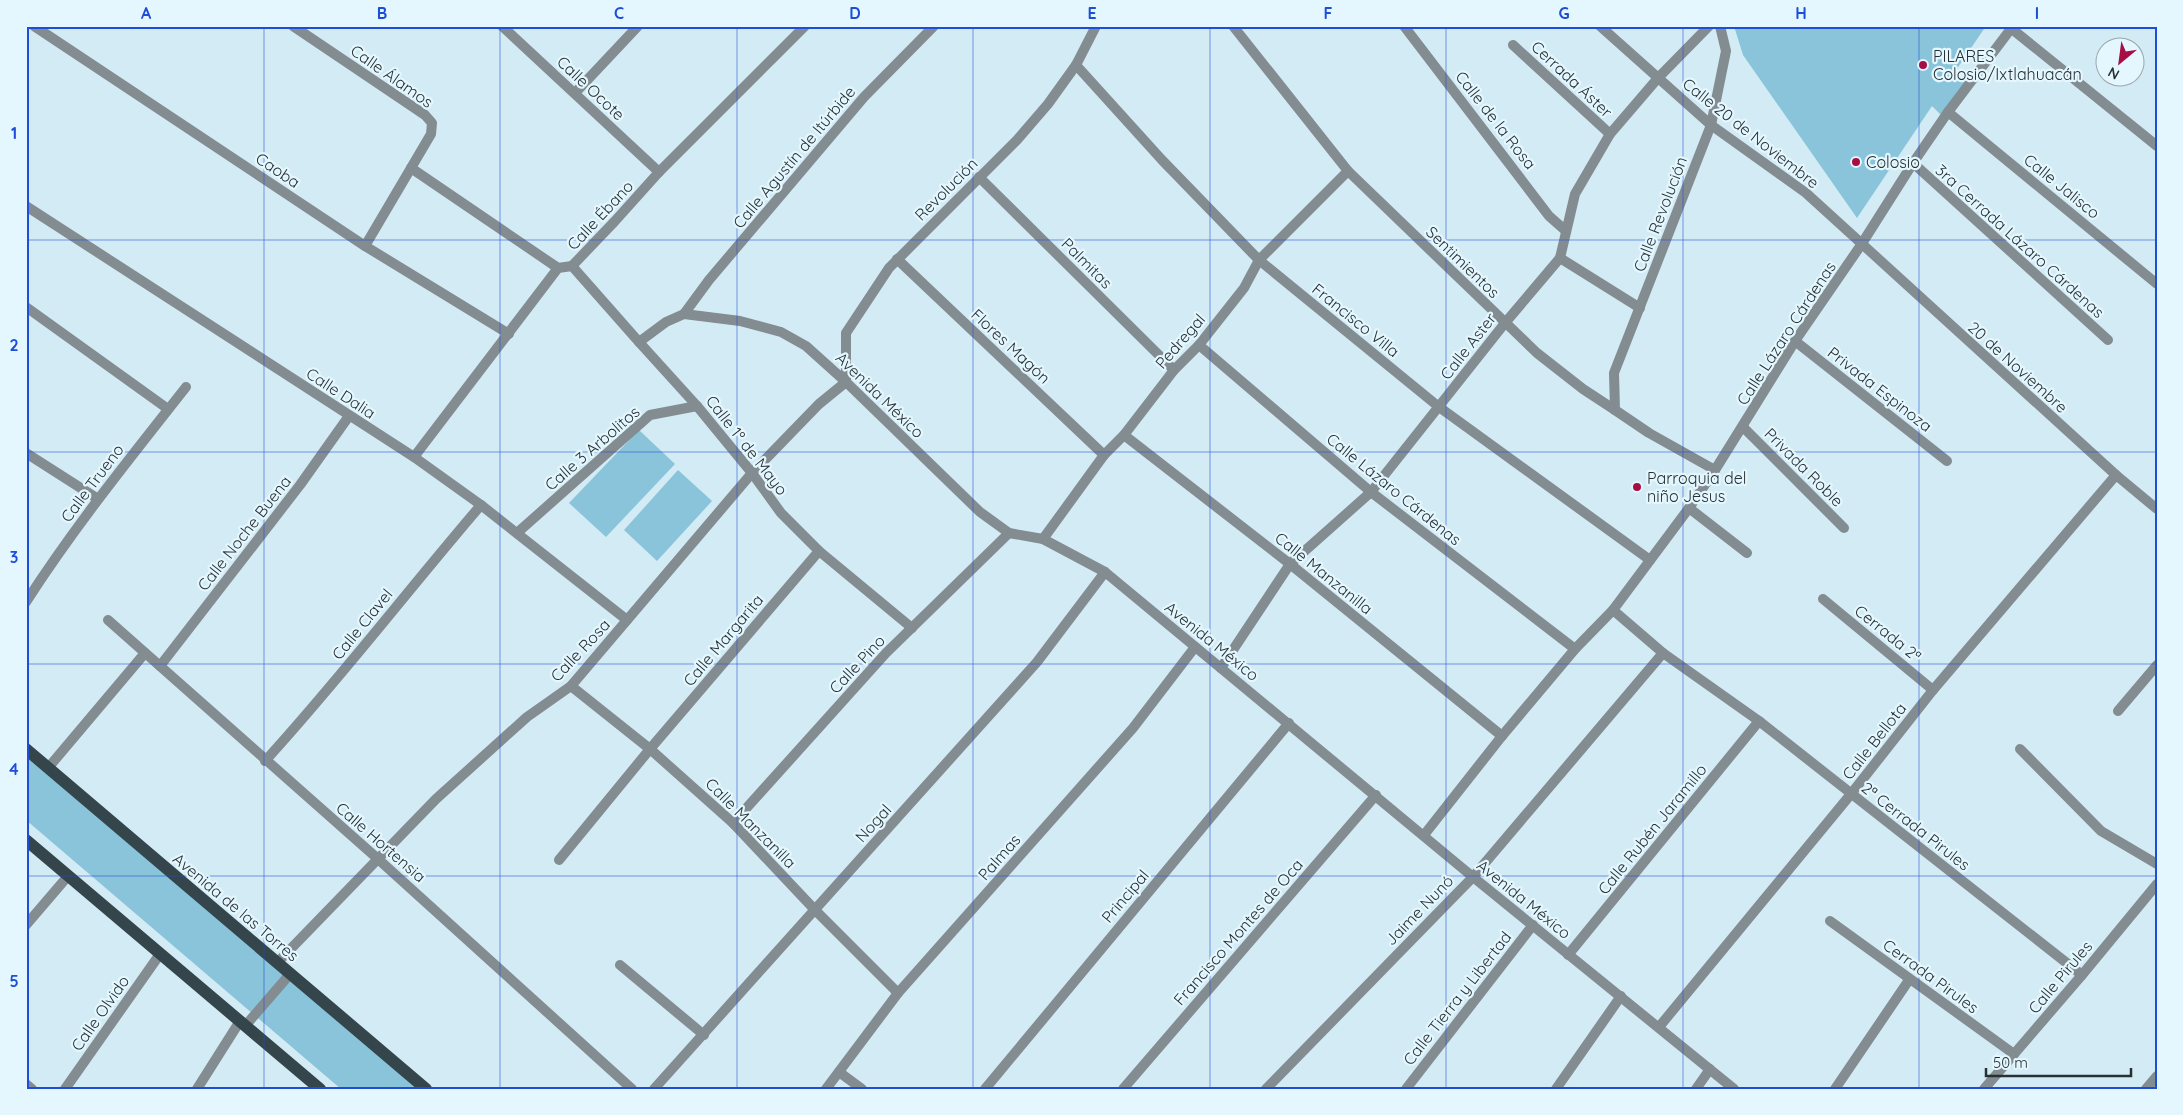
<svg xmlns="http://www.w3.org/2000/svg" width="2183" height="1115" font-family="Quicksand,sans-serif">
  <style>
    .green { fill: #89c4da }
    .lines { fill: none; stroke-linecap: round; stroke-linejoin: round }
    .service { stroke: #838c90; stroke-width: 10 }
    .pedestrian { stroke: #838c90; stroke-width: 10 }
    .minor { stroke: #838c90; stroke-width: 10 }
    .tertiary { stroke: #838c90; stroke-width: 10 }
    .primary { stroke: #34454b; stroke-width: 12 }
    .grid { fill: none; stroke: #1d4ed8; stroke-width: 1; stroke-opacity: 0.55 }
    .poi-dot { fill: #a60e44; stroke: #e4f7ff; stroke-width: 2 }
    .labels { text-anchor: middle; stroke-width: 4.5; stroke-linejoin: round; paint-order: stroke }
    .poi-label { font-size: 16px; fill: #273033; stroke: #e4f7ff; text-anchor: start }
    .street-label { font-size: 16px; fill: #273033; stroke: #e4f7ff }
    .neatline { fill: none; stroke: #1d4ed8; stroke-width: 2 }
    .grid-label { font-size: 16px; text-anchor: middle; font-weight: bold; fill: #1d4ed8 }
  </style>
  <rect width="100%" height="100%" fill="#d3ebf4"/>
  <!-- green -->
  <g class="green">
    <polygon points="1734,26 1986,26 1954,73 1969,81 1943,117 1932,106 1857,218 1743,55"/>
    <polygon points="639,430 675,464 606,537 569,503"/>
    <polygon points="678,470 712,501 657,561 624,530"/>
    <polygon points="26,755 419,1089 341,1089 26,820"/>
  </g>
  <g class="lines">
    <!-- service -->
    <polyline class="service" points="517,533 650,415 697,406"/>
    <!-- pedestrian -->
    <polyline class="pedestrian" points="245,1026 290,974"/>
    <!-- minor -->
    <g class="minor">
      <polyline points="34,26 365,246 509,334"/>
      <polyline points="293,26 425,115 432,123 431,134 411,168 558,268"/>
      <polyline points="502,26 659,172"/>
      <polyline points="1233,26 1348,171 1537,353 1583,389 1615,410"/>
      <polyline points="1404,26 1549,216 1566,231"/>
      <polyline points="1600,26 1711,125 1806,193 2116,475 2157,509"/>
      <polyline points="2012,29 2157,146"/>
      <polyline points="1513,45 1610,134"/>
      <polyline points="1076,65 1162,160 1259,260 1439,407 1650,560"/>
      <polyline points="575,93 638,26"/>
      <polyline points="1948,112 2157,284"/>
      <polyline points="1913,163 2108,340"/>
      <polyline points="979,177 1174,370"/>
      <polyline points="365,246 411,168"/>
      <polyline points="1560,258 1640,308"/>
      <polyline points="897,259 1104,455"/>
      <polyline points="572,266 615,221 659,172 805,26"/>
      <polyline points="26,307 168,409"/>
      <polyline points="684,314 709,280 864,97 934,26"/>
      <polyline points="1795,341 1947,461"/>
      <polyline points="639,342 697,406 752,473 781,513 819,551 912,628"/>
      <polyline points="1199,345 1371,492 1575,649"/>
      <polyline points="1743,427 1844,528"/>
      <polyline points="1124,435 1290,564 1502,736"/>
      <polyline points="26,453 98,499"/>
      <polyline points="414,457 481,505 627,620"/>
      <polyline points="1715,470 1795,341 1861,245 1913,163 1948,112 2013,26"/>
      <polyline points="1689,508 1747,553"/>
      <polyline points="1043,539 1104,455 1124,435 1174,370 1199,345 1244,288 1259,260 1348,171"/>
      <polyline points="1823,599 1933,690"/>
      <path d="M26 602C75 526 131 457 186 387"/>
      <polyline points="1613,610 1663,653 1759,721 2082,975"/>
      <polyline points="108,620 378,859 632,1089"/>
      <polyline points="160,666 300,485 349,416"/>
      <polyline points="1221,668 1290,564 1371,492 1505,323 1560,258 1575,194 1610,134 1658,78 1709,26"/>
      <polyline points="571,686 650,749 733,823 815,910 898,993"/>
      <polyline points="2118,711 2157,665"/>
      <polyline points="2020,749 2101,831 2157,864"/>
      <path d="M265 761C340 679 408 590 481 505"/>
      <polyline points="48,768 145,653"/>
      <polyline points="733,823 886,653 1009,533"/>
      <polyline points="559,860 650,749 819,551"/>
      <polyline points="1830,921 2014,1054"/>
      <polyline points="26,925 68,876"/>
      <polyline points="1568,955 1759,721"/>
      <polyline points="277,963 436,799 527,717 571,686 752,473 819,404 846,382 846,333 889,268 1017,140 1048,104 1076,65 1096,26"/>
      <polyline points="620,965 704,1035"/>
      <polyline points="1659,1027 1851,794 1933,690 2116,475"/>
      <polyline points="839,1072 862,1089"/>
      <polyline points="26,1084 32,1089"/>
      <polyline points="65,1089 160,954"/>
      <polyline points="197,1089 240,1021"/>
      <polyline points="654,1089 1037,662 1105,572"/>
      <polyline points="826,1089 898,993 1133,728 1195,647"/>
      <polyline points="985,1089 1289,723"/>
      <polyline points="1266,1089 1473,877 1663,653"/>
      <polyline points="1406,1089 1533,925"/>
      <polyline points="1556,1089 1621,996"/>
      <polyline points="1696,1089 1710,1069"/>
      <polyline points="1835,1089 1909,980"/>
      <polyline points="1984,1089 2082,975 2157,884"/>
      <polyline points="2146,1089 2157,1076"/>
    </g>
    <!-- tertiary -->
    <g class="tertiary">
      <polyline points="26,206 414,457 558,268 572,266 639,342 666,322 684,314 740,321 781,332 806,346 846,382 980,512 1009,533 1043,539 1105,572 1473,877 1734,1089"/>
      <polyline points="1424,835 1502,736 1575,649 1613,610 1689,508 1715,470 1649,433 1615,410 1614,373 1711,125 1726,51 1720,26"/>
      <polyline points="1123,1089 1376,795"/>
    </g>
    <!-- primary -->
    <g class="primary">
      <polyline points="26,749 426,1089"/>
      <polyline points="26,840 320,1089"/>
    </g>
  </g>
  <!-- grid -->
  <path class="grid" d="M264 26V1089M500 26V1089M737 26V1089M973 26V1089M1210 26V1089M1446 26V1089M1683 26V1089M1919 26V1089M26 240H2157M26 452H2157M26 664H2157M26 876H2157"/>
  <!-- markers -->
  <g class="poi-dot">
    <circle cx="1923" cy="65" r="5"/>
    <circle cx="1856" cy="162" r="5"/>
    <circle cx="1637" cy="487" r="5"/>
  </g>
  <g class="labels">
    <!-- poi labels -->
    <g class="poi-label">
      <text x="1933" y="62">PILARES<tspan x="1933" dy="18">Colosio/Ixtlahuacán</tspan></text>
      <text x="1866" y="168">Colosio</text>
      <text x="1647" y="484">Parroquia del<tspan x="1647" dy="18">niño Jesus</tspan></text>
    </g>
    <!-- street labels -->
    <g class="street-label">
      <text transform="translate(392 76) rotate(35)" y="6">Calle Álamos</text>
      <text transform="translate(1572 79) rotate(43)" y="6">Cerrada Áster</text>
      <text transform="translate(591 88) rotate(43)" y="6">Calle Ocote</text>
      <text transform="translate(1496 120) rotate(52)" y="6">Calle de la Rosa</text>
      <text transform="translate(1751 133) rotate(38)" y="6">Calle 20 de Noviembre</text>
      <text transform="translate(794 157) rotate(-50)" y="6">Calle Agustín de Itúrbide</text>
      <text transform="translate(278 170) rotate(34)" y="6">Caoba</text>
      <text transform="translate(2062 186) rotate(39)" y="6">Calle Jalisco</text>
      <text transform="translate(946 189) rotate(-45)" y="6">Revolución</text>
      <text transform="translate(1660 214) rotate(-69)" y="6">Calle Revolución</text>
      <text transform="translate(600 215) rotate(-47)" y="6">Calle Ébano</text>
      <text transform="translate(2020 241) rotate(42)" y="6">3ra Cerrada Lázaro Cárdenas</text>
      <text transform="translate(1463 262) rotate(44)" y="6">Sentimientos</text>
      <text transform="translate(1087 263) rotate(45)" y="6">Palmitas</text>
      <text transform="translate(1356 320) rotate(39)" y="6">Francisco Villa</text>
      <text transform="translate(1786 333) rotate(-57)" y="6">Calle Lázaro Cárdenas</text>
      <text transform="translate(1180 341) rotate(-49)" y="6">Pedregal</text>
      <text transform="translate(1011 346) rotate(43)" y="6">Flores Magón</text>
      <text transform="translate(1468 346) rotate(-52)" y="6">Calle Aster</text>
      <text transform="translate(2018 367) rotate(42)" y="6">20 de Noviembre</text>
      <text transform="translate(1880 389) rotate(38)" y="6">Privada Espinoza</text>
      <text transform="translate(341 393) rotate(33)" y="6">Calle Dalia</text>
      <text transform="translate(880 395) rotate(44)" y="6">Avenida México</text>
      <text transform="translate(747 445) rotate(52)" y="6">Calle 1º de Mayo</text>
      <text transform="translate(592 448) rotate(-41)" y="6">Calle 3 Arbolitos</text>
      <text transform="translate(1804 467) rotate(45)" y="6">Privada Roble</text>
      <text transform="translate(92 483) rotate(-53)" y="6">Calle Trueno</text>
      <text transform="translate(1394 489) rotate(39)" y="6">Calle Lázaro Cárdenas</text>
      <text transform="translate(244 533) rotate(-52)" y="6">Calle Noche Buena</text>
      <text transform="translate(1324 573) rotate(39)" y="6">Calle Manzanilla</text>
      <text transform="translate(362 624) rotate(-51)" y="6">Calle Clavel</text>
      <text transform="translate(1888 633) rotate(39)" y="6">Cerrada 2ª</text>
      <text transform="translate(723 640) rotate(-50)" y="6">Calle Margarita</text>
      <text transform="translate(1212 641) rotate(39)" y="6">Avenida México</text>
      <text transform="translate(580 650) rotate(-47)" y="6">Calle Rosa</text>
      <text transform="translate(857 664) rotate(-47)" y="6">Calle Pino</text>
      <text transform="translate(1874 741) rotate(-52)" y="6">Calle Bellota</text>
      <text transform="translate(751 823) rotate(45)" y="6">Calle Manzanilla</text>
      <text transform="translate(873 823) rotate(-48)" y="6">Nogal</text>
      <text transform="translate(1916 826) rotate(38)" y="6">2ª Cerrada Pirules</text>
      <text transform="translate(1652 829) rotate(-51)" y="6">Calle Rubén Jaramillo</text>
      <text transform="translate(381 842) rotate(41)" y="6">Calle Hortensia</text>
      <text transform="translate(999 857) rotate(-49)" y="6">Palmas</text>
      <text transform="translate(1125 896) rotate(-50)" y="6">Principal</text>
      <text transform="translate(1524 899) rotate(39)" y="6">Avenida México</text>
      <text transform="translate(236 907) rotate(40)" y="6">Avenida de las Torres</text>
      <text transform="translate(1419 910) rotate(-46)" y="6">Jaime Nunó</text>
      <text transform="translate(1238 932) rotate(-49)" y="6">Francisco Montes de Oca</text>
      <text transform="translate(1931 976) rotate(36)" y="6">Cerrada Pirules</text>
      <text transform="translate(2060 977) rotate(-50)" y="6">Calle Pirules</text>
      <text transform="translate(1457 998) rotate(-52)" y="6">Calle Tierra y Libertad</text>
      <text transform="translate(100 1013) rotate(-55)" y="6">Calle Olvido</text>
    </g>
  </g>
  <!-- border -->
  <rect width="2183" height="1115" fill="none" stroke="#e4f7ff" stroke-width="55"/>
  <!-- north arrow -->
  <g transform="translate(2120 62) rotate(209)"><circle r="24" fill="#e4f7ff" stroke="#98a7ad"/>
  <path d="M0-4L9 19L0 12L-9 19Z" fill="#a60e44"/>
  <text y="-8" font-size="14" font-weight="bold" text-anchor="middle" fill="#273033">N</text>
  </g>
  <!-- scale -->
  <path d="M1986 1068v8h145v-8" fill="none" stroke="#273033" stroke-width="2.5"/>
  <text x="1993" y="1068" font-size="15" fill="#273033" stroke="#e4f7ff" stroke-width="4" paint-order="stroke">50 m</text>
  <rect x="28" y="28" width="2128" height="1060" class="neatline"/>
  <g class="grid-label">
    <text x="146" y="19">A</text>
    <text x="382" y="19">B</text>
    <text x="619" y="19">C</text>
    <text x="855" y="19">D</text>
    <text x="1092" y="19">E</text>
    <text x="1328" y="19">F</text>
    <text x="1564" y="19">G</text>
    <text x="1801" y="19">H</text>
    <text x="2037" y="19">I</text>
    <text x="14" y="139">1</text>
    <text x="14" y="351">2</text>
    <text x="14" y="563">3</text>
    <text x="14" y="775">4</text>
    <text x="14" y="987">5</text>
  </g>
</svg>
